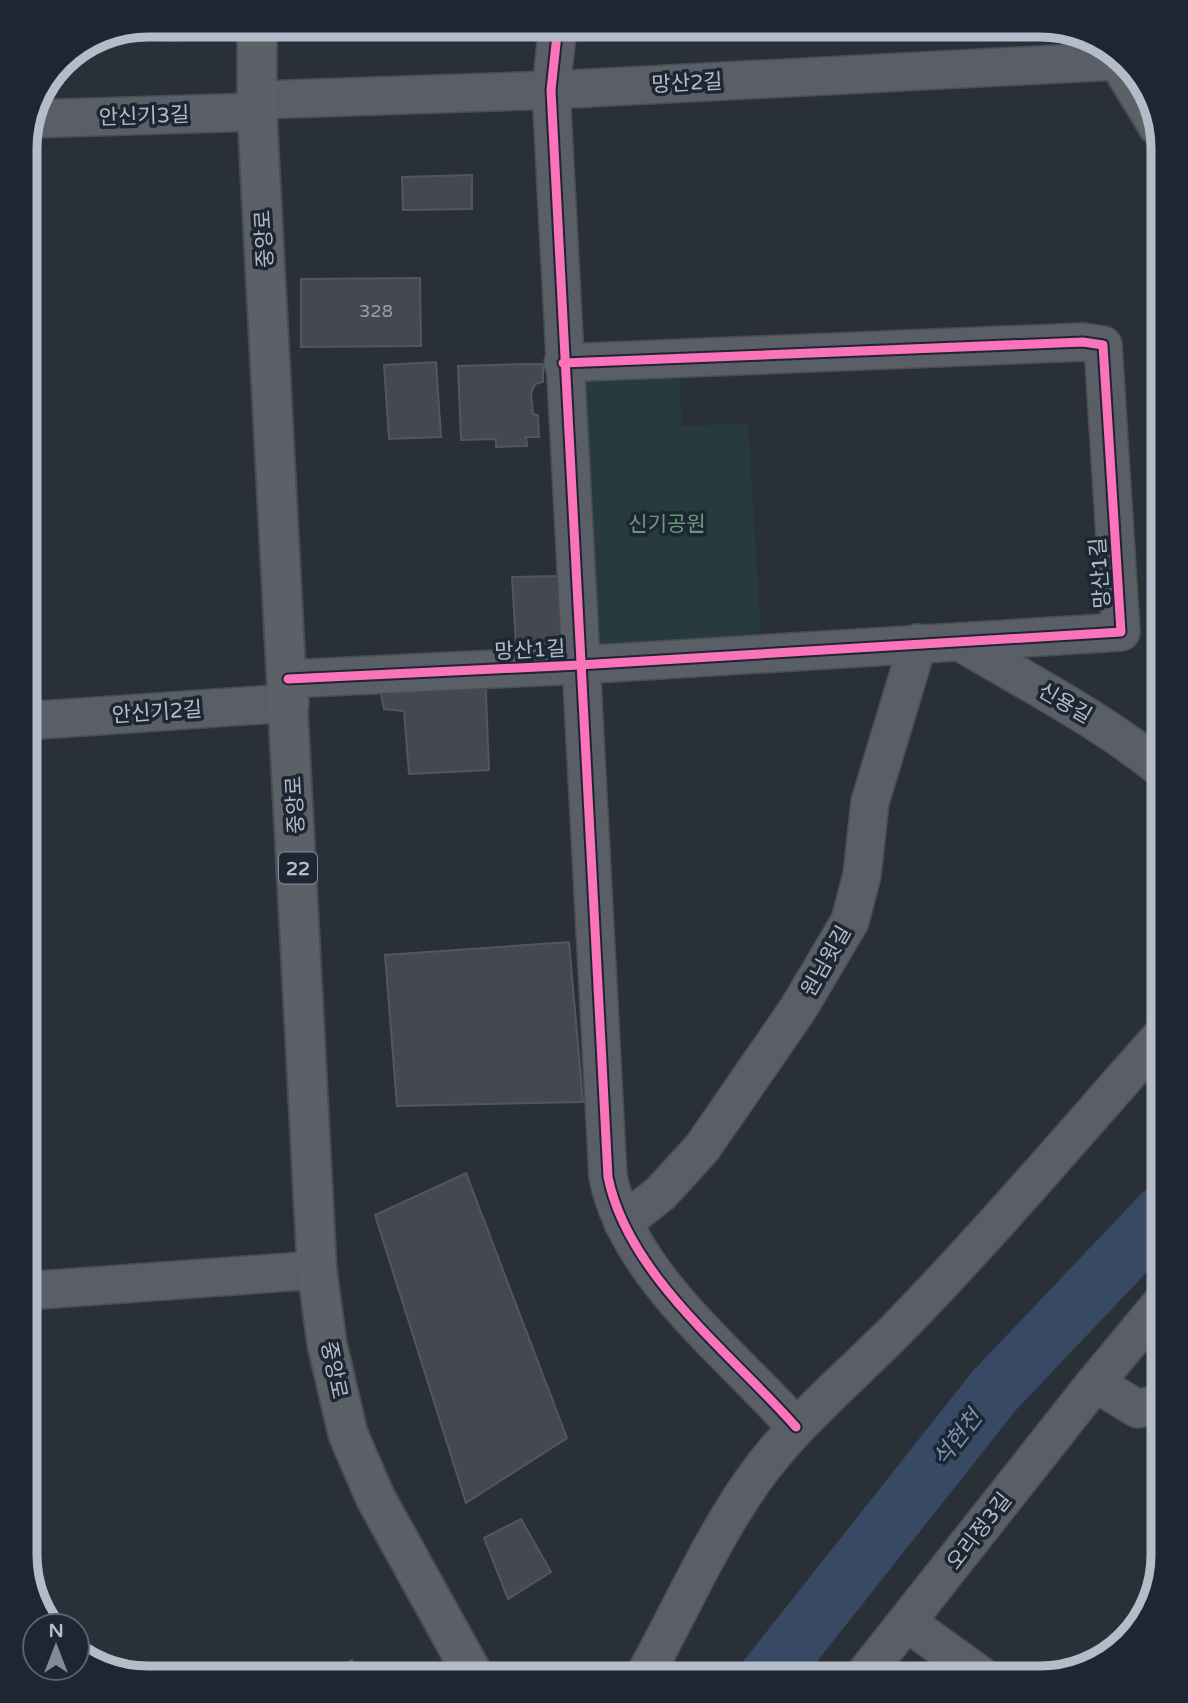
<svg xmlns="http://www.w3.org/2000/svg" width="1188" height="1703" font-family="'Varela Round','Noto Sans KR',sans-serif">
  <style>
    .green { fill: #273a3e }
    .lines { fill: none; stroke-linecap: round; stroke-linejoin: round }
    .river { stroke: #384963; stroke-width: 58 }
    .building { fill: #444950; stroke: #52575f; stroke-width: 2 }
    .minor-casing { stroke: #484c53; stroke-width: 40 }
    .major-casing { stroke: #484c55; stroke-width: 42 }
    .minor { stroke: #5a5e66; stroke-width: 37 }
    .major { stroke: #5c6168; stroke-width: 38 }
    .cycleway-casing { stroke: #1d2633; stroke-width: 13 }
    .cycleway { stroke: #fb73b8; stroke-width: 9 }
    .labels { text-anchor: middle; stroke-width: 7; stroke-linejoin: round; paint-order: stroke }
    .number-label { font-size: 18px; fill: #989fab }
    .shield { fill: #1d2633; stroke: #878f9c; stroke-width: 2 }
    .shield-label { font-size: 19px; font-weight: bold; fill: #b4bcc9 }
    .street-label { font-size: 21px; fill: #b4bcc9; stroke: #1d2633 }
    .park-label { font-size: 21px; fill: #6b9a76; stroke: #1d2633 }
    .water-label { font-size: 23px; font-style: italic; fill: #7c92b1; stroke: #1d2633 }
    .rim { fill: none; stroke: #b4bcc9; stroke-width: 9 }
  </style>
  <rect width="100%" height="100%" fill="#2a3038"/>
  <!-- green -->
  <polygon class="green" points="679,367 682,426 748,423 761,639 600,648 587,622 572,374"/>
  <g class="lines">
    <!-- river -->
    <polyline class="river" points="767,1678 994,1391 1163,1213"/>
  </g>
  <!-- building -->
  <g class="building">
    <polygon points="148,24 178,25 177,41 116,37"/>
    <polygon points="472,175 472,209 403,210 402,177"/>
    <polygon points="420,278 421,346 301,347 301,279"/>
    <polygon points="436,362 441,437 389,439 384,365"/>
    <polygon points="523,364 543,364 543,382 535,384 531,393 533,414 538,415 539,437 526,437 527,446 496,447 496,439 461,440 458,366"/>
    <polygon points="559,576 561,644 516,644 512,577"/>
    <polygon points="485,670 489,770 409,774 404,711 384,709 379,685"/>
    <polygon points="569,942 583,1102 397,1106 385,955"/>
    <polygon points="466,1173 567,1438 466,1503 375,1215"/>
    <polygon points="521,1519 551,1572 508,1599 484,1538"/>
    <polygon points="352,1660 362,1678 317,1678"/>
  </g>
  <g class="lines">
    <!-- minor casing -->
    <g class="minor-casing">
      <g id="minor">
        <path d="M558 25 551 90 608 1177C628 1276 732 1354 796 1427"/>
        <polyline points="257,100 551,90 1117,61"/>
        <polyline points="30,119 257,112"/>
        <path d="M962 643C1031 684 1101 720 1163 770"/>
        <polyline points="288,679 579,665 1121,632 1103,345 1083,342 563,363"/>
        <polyline points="25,721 290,703"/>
        <polyline points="623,1223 661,1193 702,1148 798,1009 850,921 862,875 870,802 918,643"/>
        <polyline points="25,1291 317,1270"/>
        <polyline points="1095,1383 1138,1409 1163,1402"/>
        <polyline points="908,1623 984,1678"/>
        <path d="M643 1678C680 1612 710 1541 754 1479 796 1420 854 1374 904 1322 994 1229 1078 1130 1163 1034"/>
        <polyline points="862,1678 1095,1383 1163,1301"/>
      </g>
    </g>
    <!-- major casing -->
    <g class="major-casing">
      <g id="major">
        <polyline points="257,25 257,112 317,1270 327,1344 348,1434 375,1497 475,1678"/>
        <polyline points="1113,52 1158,126"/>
      </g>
    </g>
    <!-- minor -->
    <use href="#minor" class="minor"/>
    <!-- major -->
    <use href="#major" class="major"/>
    <!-- cycleway casing -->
    <g class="cycleway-casing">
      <g id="cycleway">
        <path d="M558 25 551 90 608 1177C628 1276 732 1354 796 1427"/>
        <polyline points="288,679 579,665 1121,632 1103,345 1083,342 563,363"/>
      </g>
    </g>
    <!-- cycleway -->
    <use href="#cycleway" class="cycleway"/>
  </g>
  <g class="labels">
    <!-- number labels -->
    <g class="number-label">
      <text x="376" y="317">328</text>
    </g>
    <!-- shield labels -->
    <rect class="shield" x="279" y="852.5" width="38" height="31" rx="5"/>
    <g class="shield-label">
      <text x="298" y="875">22</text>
    </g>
    <!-- street labels -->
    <g class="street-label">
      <text transform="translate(687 83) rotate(-3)" y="7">망산2길</text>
      <text transform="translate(144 116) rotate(-2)" y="7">안신기3길</text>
      <text transform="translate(264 239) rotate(-93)" y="7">중앙로</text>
      <text transform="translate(1100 573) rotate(-94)" y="7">망산1길</text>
      <text transform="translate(530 650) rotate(-3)" y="7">망산1길</text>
      <text transform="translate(1065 703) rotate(30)" y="7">신용길</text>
      <text transform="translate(157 712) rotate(-4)" y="7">안신기2길</text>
      <text transform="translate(295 805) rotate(-93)" y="7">중앙로</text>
      <text transform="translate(826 961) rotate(-60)" y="7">원님윗길</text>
      <text transform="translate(334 1370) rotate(78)" y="7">중앙로</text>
      <text transform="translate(979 1531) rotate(-52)" y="7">오리정3길</text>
    </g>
    <!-- park labels -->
    <g class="park-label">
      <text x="667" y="531">신기공원</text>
    </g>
    <!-- water labels -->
    <g class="water-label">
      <text transform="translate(957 1438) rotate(-52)" y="8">석현천</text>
    </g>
  </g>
  <!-- crop -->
  <path d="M0 0H1188V1703H0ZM148 37H1040A111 111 0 0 1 1151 148V1555A111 111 0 0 1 1040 1666H148A111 111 0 0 1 37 1555V148A111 111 0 0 1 148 37Z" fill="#1d2633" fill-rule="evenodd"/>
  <path class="rim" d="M148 37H1040A111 111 0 0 1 1151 148V1555A111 111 0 0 1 1040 1666H148A111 111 0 0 1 37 1555V148A111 111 0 0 1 148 37Z"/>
  <!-- north arrow -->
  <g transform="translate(56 1647)"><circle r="33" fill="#1d2633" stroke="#59626f" stroke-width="2"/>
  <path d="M0-5L12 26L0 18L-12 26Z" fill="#848b96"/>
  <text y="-10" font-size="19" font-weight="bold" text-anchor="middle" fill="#b4bcc9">N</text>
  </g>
</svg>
